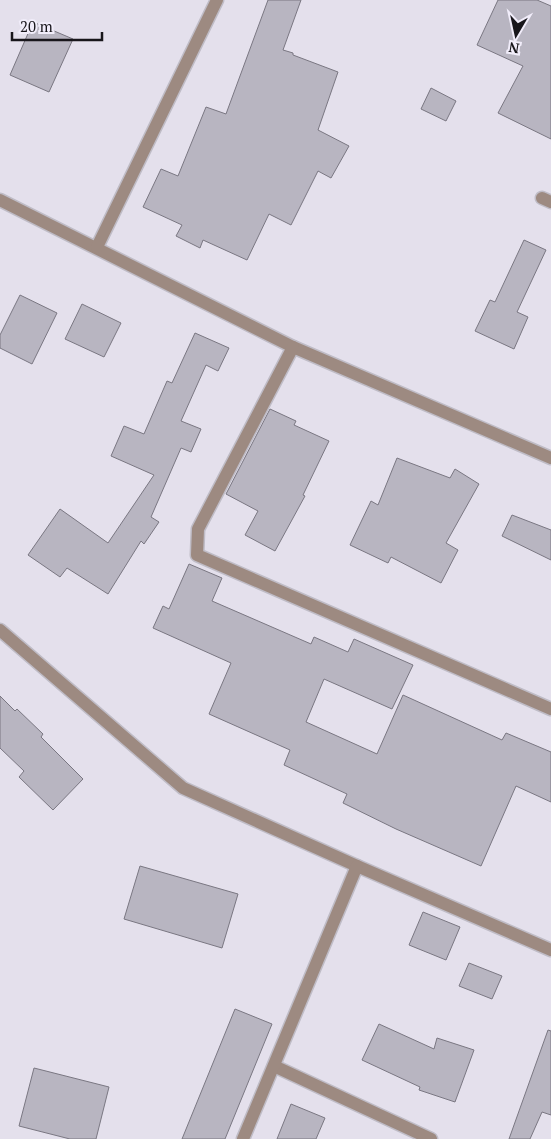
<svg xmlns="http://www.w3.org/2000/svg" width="551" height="1139" font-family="'PT Serif',serif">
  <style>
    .building { fill: #b8b5c1; stroke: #7a7782 }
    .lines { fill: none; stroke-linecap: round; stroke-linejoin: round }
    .minor-casing { stroke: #bfbcc6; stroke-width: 15 }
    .minor { stroke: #9d8a81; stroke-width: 12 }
  </style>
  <rect width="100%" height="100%" fill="#e4e0ec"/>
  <!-- building -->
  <g class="building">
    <polygon points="268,0 301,0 283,50 293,53 293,55 338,72 318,130 349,146 331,178 318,171 291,225 269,214 247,260 203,240 200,248 176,236 182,225 143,207 161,169 178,176 206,107 226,114"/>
    <polygon points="498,0 537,0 551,6 551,139 498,113 523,66 477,45"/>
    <polygon points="33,22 73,39 49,92 10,75"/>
    <polygon points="431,88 456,101 446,121 421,109"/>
    <polygon points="524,240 546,250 517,312 528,317 514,349 475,331 490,300 495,302"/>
    <polygon points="20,295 57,313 32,364 0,348 0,335"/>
    <polygon points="82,304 121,323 104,357 65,339"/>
    <polygon points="195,333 229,348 218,371 206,365 181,421 201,429 191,452 181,448 151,517 159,522 144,544 141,541 108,594 67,568 60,577 28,555 60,509 108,543 154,475 111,456 124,426 144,434 167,381 172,383"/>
    <polygon points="270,409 296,421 294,425 329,441 303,495 305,496 275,551 245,535 258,511 226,494"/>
    <polygon points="397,458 450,478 455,469 479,484 446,543 458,550 441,583 391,557 388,563 350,545 371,501 378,505"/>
    <polygon points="512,515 551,530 551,560 502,536"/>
    <polygon points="189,564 222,578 212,601 311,644 314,637 348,652 354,639 413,665 392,709 324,679 306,722 377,754 403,695 502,740 506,733 551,752 551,802 516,786 481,866 396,829 343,803 347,794 284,765 290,750 209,714 231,663 153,628 163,606 169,609"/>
    <polygon points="0,696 15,711 17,709 43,734 41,737 83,779 53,810 19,777 24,771 0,748"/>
    <polygon points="140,866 238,894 222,948 124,919"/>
    <polygon points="423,912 460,927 446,960 409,945"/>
    <polygon points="469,963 502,976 492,999 459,986"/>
    <polygon points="235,1009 272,1024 225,1139 182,1139"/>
    <polygon points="379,1024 434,1049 437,1038 474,1050 455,1102 419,1090 420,1087 362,1060"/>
    <polygon points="548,1030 551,1031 551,1115 542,1112 530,1139 509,1139"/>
    <polygon points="34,1068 109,1087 96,1139 70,1139 19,1126"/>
    <polygon points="291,1104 325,1118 316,1139 277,1139"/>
  </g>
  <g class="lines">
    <!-- minor casing -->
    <g class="minor-casing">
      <g id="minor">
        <polyline points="542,198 551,202"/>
        <polyline points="0,200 293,347 551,458"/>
        <polyline points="97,247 217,0"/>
        <polyline points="293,347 198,529 197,555 551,709"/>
        <polyline points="0,630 183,788 357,866 551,950"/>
        <polyline points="274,1066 431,1139"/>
        <polyline points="243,1139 357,866"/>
      </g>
    </g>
    <!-- minor -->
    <use href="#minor" class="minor"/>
  </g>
  <!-- north arrow -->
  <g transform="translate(516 35) rotate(189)" stroke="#f1edfa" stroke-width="4" paint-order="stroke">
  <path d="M0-4L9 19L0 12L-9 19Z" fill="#18161b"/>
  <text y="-8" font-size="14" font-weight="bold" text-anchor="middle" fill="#18161b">N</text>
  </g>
  <!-- scale -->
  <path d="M12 32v8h90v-8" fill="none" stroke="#18161b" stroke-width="2.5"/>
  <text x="20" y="32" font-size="15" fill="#18161b" stroke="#f1edfa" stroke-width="4" paint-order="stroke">20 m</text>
</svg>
